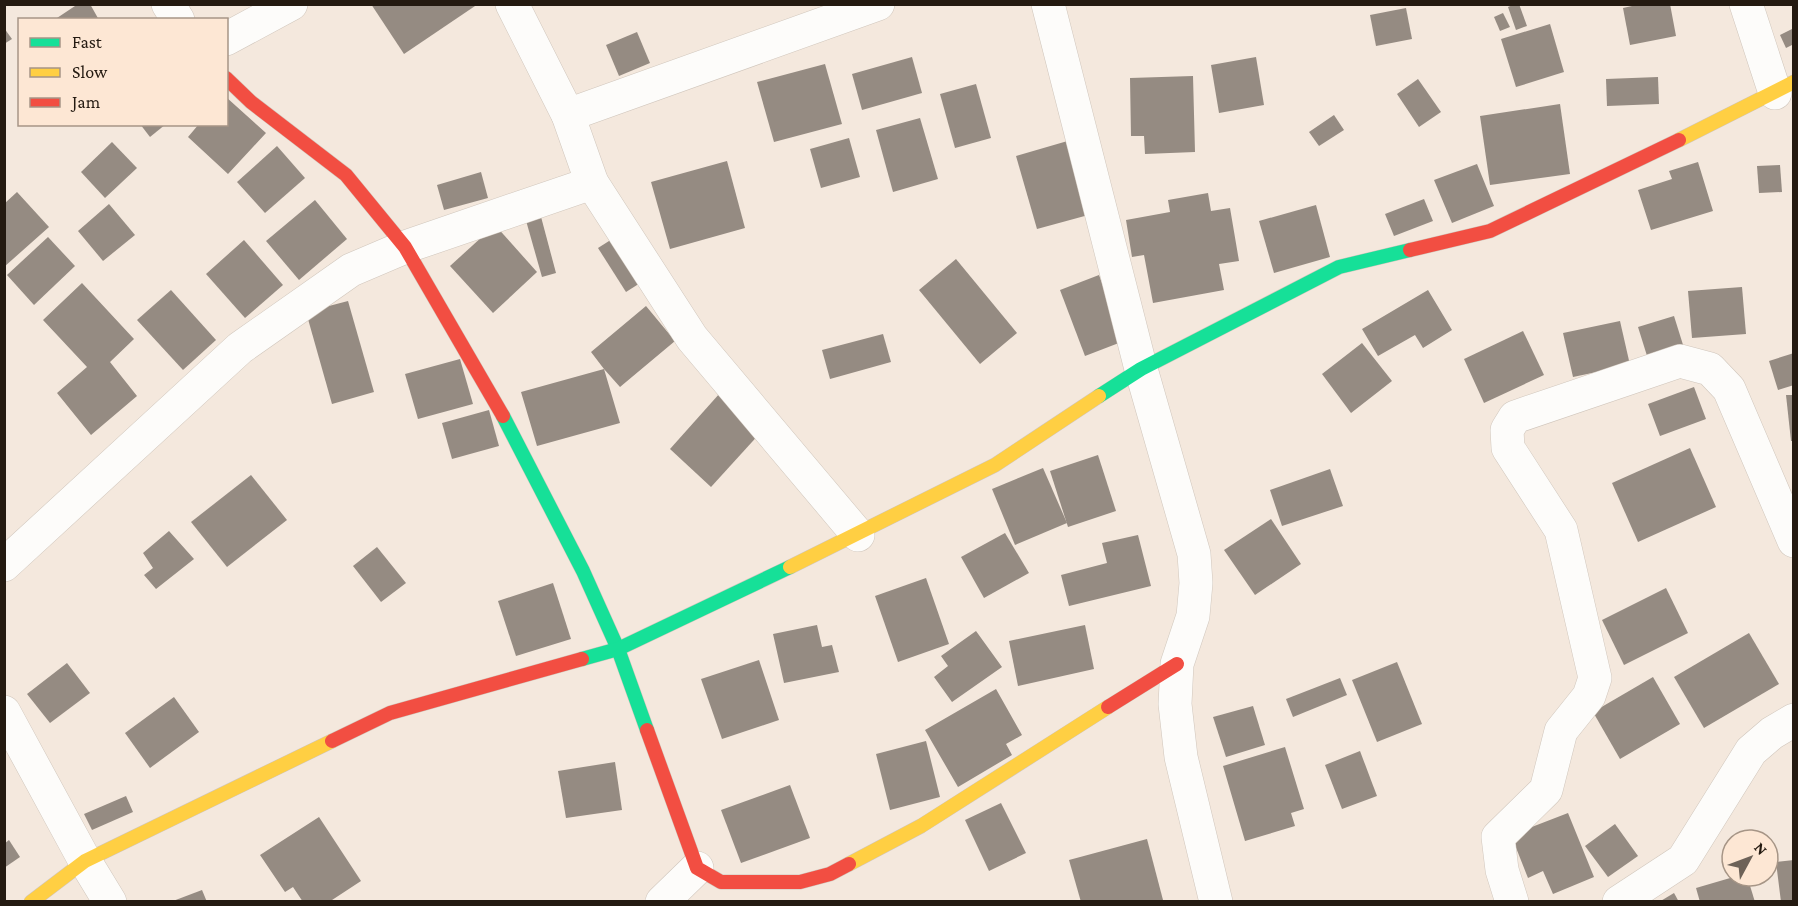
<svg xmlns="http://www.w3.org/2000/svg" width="1798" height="906" font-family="'Crimson Pro',serif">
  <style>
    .building { fill: #958b82 }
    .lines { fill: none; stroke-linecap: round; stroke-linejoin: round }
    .street-casing { stroke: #d0c6bc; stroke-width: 34 }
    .fast-casing { stroke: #d0c6bc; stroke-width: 15 }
    .slow-casing { stroke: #d0c6bc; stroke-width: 15 }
    .jam-casing { stroke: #d0c6bc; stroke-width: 15 }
    .street { stroke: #fdfcfa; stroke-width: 33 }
    .fast { stroke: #16e098; stroke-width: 14 }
    .slow { stroke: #ffcf43; stroke-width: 14 }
    .jam { stroke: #f24e42; stroke-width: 14 }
  </style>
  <rect width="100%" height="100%" fill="#f4e8dd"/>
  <!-- building -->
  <g class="building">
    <polygon points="78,4 90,4 99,20 54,20"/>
    <polygon points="371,4 478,4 404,54"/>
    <polygon points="1515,4 1519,4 1527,26 1516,30 1508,7"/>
    <polygon points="1641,4 1670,4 1676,36 1630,45 1623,8"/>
    <polygon points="1406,8 1412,39 1376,46 1370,15"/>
    <polygon points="1503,13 1510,27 1500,31 1494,17"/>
    <polygon points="1550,24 1564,72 1516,87 1501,39"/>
    <polygon points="4,28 12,39 4,44"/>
    <polygon points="1794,28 1794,44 1786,48 1780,35"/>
    <polygon points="637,32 650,63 619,76 606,45"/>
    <polygon points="912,57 922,93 862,110 852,74"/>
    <polygon points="1256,57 1264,105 1219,113 1211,65"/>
    <polygon points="825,64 842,124 774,142 757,82"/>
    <polygon points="1193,76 1195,152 1145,154 1144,136 1131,136 1130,78"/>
    <polygon points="1658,77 1659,104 1607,106 1606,79"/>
    <polygon points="1418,79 1441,112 1419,127 1397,94"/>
    <polygon points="976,84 991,138 955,148 940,94"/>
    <polygon points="226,97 266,133 228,174 188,137 199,124 226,124"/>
    <polygon points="1560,104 1570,174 1490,185 1480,116"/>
    <polygon points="1334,115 1344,130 1319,146 1309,132"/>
    <polygon points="920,118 938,179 893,192 876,130"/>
    <polygon points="140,124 166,124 150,137"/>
    <polygon points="849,138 860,177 821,188 810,149"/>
    <polygon points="1071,140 1092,214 1037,229 1016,156"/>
    <polygon points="112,142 137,168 105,198 81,172"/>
    <polygon points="277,146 305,178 265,213 237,182"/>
    <polygon points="727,161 745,228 670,249 651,182"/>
    <polygon points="1698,162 1713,211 1651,230 1638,190 1672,179 1669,171"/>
    <polygon points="1477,164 1494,206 1452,223 1434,180"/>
    <polygon points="1780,165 1782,192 1759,193 1757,166"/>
    <polygon points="481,172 488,198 444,210 437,185"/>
    <polygon points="17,192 49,227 4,267 4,204"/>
    <polygon points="1208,193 1211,211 1230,208 1239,261 1219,264 1224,290 1153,303 1144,255 1132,257 1126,220 1170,212 1168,200"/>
    <polygon points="1424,199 1433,221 1394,236 1385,214"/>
    <polygon points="315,200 347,239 299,280 266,241"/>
    <polygon points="109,204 135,235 103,261 78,231"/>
    <polygon points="1316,205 1330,257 1274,273 1259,221"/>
    <polygon points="540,213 556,273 542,277 525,217"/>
    <polygon points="495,225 537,272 493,313 450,266"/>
    <polygon points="620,234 648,278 626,292 598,248"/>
    <polygon points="48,237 75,266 34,305 7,275"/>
    <polygon points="244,240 283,285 245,318 206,274"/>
    <polygon points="956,259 1017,333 980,364 919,290"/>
    <polygon points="1099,275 1124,341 1085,356 1060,290"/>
    <polygon points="82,283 134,339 110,362 137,396 91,435 57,393 87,367 43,320"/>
    <polygon points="1742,287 1746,334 1692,338 1688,291"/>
    <polygon points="171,290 216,340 183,370 137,320"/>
    <polygon points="1428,290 1452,330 1423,348 1415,335 1378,356 1362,329"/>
    <polygon points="348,301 374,392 332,404 306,312"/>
    <polygon points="646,306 675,341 620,387 604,369 620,423 537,446 521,392 604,369 591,352"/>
    <polygon points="1674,316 1684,348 1648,359 1638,327"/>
    <polygon points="1620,321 1630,365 1573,377 1563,333"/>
    <polygon points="1523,331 1544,375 1484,403 1464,359"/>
    <polygon points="883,334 891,362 830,379 822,350"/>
    <polygon points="1362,343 1392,381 1351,413 1322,374"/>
    <polygon points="1794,353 1794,385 1778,390 1769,361"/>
    <polygon points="460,359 473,404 418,419 405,374"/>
    <polygon points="1694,387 1706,419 1660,436 1648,404"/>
    <polygon points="720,393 762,431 711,487 670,449"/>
    <polygon points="1786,395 1794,395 1794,441 1791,441"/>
    <polygon points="489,410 499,446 452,459 442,423"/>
    <polygon points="1690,448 1716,507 1638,542 1612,483"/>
    <polygon points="1098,455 1116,511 1068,527 1050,471"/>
    <polygon points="1043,468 1067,523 1015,545 992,489"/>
    <polygon points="1330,469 1343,506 1282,526 1270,490"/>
    <polygon points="251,475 287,520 227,567 191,522"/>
    <polygon points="1271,519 1301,564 1255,595 1224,550"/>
    <polygon points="169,531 194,559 156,589 144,575 153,568 143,553"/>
    <polygon points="1005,533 1029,573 984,598 961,557"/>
    <polygon points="1138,535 1151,586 1069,606 1061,575 1107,563 1102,543"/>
    <polygon points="377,547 406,583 381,602 353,566"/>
    <polygon points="926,578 949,644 898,662 875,596"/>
    <polygon points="553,583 571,639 516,656 498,601"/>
    <polygon points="1666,588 1688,633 1624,665 1602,620"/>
    <polygon points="817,625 822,647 832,645 839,672 784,683 773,634"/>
    <polygon points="1085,625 1094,669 1018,686 1009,641"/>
    <polygon points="976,631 1002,667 952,702 934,677 948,666 941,656"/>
    <polygon points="1749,633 1779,684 1704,728 1674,677"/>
    <polygon points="759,660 779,720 722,739 701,679"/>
    <polygon points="1397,662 1422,724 1377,742 1352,680"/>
    <polygon points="67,663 90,693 50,723 27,694"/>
    <polygon points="1653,677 1680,724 1620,759 1593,712"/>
    <polygon points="1340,678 1347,695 1293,717 1286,699"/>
    <polygon points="996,689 1022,735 1006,744 1012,755 958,787 925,730"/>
    <polygon points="174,697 199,732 150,768 125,733"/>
    <polygon points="1253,706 1265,745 1226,757 1213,717"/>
    <polygon points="926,741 940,797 890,810 876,754"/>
    <polygon points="1285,747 1304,809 1291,813 1295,826 1245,841 1223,766"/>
    <polygon points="1360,751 1377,796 1342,809 1325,765"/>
    <polygon points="615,762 622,810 566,818 558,771"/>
    <polygon points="790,785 810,838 741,863 721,810"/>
    <polygon points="126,796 133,812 92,830 84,814"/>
    <polygon points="1001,803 1026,853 989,871 965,820"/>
    <polygon points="1568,813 1594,877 1553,894 1543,871 1528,878 1511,835"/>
    <polygon points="319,817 361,881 329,902 303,902 293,887 285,892 260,855"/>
    <polygon points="1615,824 1638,856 1608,877 1585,846"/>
    <polygon points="1147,839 1163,900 1155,902 1081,902 1069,860"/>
    <polygon points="9,840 20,857 4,868 4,844"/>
    <polygon points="1794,860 1794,902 1781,902 1776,862"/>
    <polygon points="1737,876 1747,876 1755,902 1700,902 1696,888"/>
    <polygon points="202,890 207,902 173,902 173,901"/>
    <polygon points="1674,893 1679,902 1659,902"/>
  </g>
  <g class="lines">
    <!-- street casing -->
    <g class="street-casing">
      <g id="street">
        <polyline points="168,4 178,20"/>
        <polyline points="512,4 568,115 592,183 692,338 858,535"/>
        <polyline points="1048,4 1141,369 1194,554 1196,583 1193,616 1177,664 1175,704 1181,757 1216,902"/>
        <polyline points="1746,4 1775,93"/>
        <polyline points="226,39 291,4"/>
        <polyline points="568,115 878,4"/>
        <polyline points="4,565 240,348 351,270 405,247 592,183"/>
        <polyline points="4,712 85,861 110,902"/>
        <polyline points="662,902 697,868"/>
        <polyline points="1512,902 1502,870 1498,837 1546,790 1561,731 1589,696 1595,678 1561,530 1508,448 1507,430 1515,417 1680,361 1710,369 1729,389 1794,541"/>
        <polyline points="1619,902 1683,860 1751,751 1772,733 1794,720"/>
      </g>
    </g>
    <!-- fast casing -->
    <g class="fast-casing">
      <g id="fast">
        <polyline points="1099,396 1141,369 1339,267 1410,250"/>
        <polyline points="503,416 583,571 618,649 647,730"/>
        <polyline points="582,659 618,649 790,567"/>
      </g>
    </g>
    <!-- slow casing -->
    <g class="slow-casing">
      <g id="slow">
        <polyline points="1679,140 1794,82"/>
        <polyline points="790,567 995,465 1099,396"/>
        <polyline points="849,864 921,826 1108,707"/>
        <polyline points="31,902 85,861 332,741"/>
      </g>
    </g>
    <!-- jam casing -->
    <g class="jam-casing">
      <g id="jam">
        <polyline points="226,78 251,102 346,175 405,247 503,416"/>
        <polyline points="1410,250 1490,231 1679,140"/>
        <polyline points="1108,707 1177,664"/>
        <polyline points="647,730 697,868 721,882 800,882 830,874 849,864"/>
        <polyline points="332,741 390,713 582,659"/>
      </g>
    </g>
    <!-- street -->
    <use href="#street" class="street"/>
    <!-- fast -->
    <use href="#fast" class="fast"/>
    <!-- slow -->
    <use href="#slow" class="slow"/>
    <!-- jam -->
    <use href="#jam" class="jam"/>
  </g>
  <!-- border -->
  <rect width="1798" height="906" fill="none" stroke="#241a11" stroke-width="12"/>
  <!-- legend -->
  <rect x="18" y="18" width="210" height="108" fill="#fde7d4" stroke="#a69586" stroke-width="1.5"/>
  <rect x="30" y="38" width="30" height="9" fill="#16e098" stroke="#a69586" stroke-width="1.5"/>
  <text x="72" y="48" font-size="18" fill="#241a11">Fast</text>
  <rect x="30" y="68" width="30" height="9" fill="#ffcf43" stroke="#a69586" stroke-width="1.5"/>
  <text x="72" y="78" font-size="18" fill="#241a11">Slow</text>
  <rect x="30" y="98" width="30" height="9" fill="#f24e42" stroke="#a69586" stroke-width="1.5"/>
  <text x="72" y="108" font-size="18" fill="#241a11">Jam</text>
  <!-- north arrow -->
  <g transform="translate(1750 858) rotate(49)"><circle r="28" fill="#fde7d4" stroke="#a69586" stroke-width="1.5"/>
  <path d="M0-4.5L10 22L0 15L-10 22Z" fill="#6d6258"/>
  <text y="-9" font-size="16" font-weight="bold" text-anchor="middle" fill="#241a11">N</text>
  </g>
</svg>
